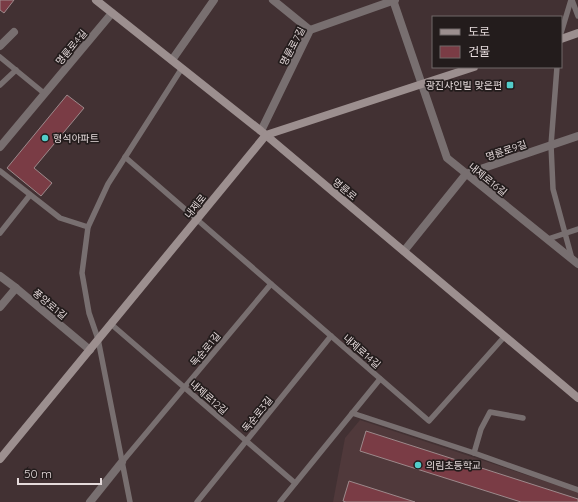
<svg xmlns="http://www.w3.org/2000/svg" width="578" height="502" font-family="Quicksand,'Noto Sans KR',sans-serif">
  <style>
    .built { fill: #50393b }
    .building { fill: #7a3c45; stroke: #9d898b }
    .lines { fill: none; stroke-linecap: round; stroke-linejoin: round }
    .lane { stroke: #786f70; stroke-width: 5.5 }
    .street { stroke: #786f70; stroke-width: 8 }
    .secondary { stroke: #9c8f8f; stroke-width: 8 }
    .poi-dot { fill: #53cdca; stroke: #231c1c; stroke-width: 1.5 }
    .labels { text-anchor: middle; stroke-width: 3.5; stroke-linejoin: round; paint-order: stroke }
    .street-label { font-size: 10px; fill: #e5dadb; stroke: #231c1c }
    .poi-label { font-size: 10px; fill: #e5dadb; stroke: #231c1c; text-anchor: start }
  </style>
  <rect width="100%" height="100%" fill="#423133"/>
  <!-- built -->
  <polygon class="built" points="360,420 578,492 578,502 333,502 345,438"/>
  <!-- building -->
  <g class="building">
    <polygon points="0,0 14,0 4,13 0,10"/>
    <polygon points="67,95 84,108 34,168 52,183 41,196 7,168"/>
    <polygon points="366,431 578,499 578,502 521,502 360,451"/>
    <polygon points="349,481 415,502 346,502 343,501"/>
  </g>
  <g class="lines">
    <!-- lane -->
    <g class="lane">
      <polyline points="572,0 578,16"/>
      <polyline points="561,33 571,0"/>
      <polyline points="0,57 45,94"/>
      <polyline points="557,67 551,145 553,189 572,259"/>
      <polyline points="0,85 16,70"/>
      <polyline points="125,157 429,421 505,336"/>
      <polyline points="0,171 60,218 88,227"/>
      <polyline points="0,233 30,195"/>
      <polyline points="548,239 578,229"/>
      <polyline points="111,324 295,483"/>
      <polyline points="352,413 474,453 578,490"/>
      <polyline points="474,453 481,429 490,412 523,418"/>
      <polyline points="122,462 271,284"/>
      <polyline points="130,502 98,339 89,313 82,273 88,227 108,184 182,68"/>
      <polyline points="197,502 331,336"/>
      <polyline points="280,502 380,379"/>
    </g>
    <!-- street -->
    <g class="street">
      <polyline points="273,0 310,30"/>
      <polyline points="393,0 447,158 578,264"/>
      <polyline points="0,46 14,32"/>
      <polyline points="172,60 214,0"/>
      <polyline points="261,131 310,30 395,0"/>
      <polyline points="0,147 112,13"/>
      <polyline points="404,251 466,174 578,136"/>
      <polyline points="0,276 16,288"/>
      <polyline points="0,307 16,288 90,350"/>
      <polyline points="90,502 122,462"/>
    </g>
    <!-- secondary -->
    <g class="secondary">
      <polyline points="96,0 261,131 578,398"/>
      <polyline points="561,39 578,33"/>
      <polyline points="0,459 266,135 474,67"/>
    </g>
  </g>
  <!-- markers -->
  <g class="poi-dot">
    <rect x="506" y="81" width="8" height="8" rx="2"/>
    <circle cx="45" cy="138" r="4"/>
    <circle cx="418" cy="465" r="4"/>
  </g>
  <g class="labels">
    <!-- street labels -->
    <g class="street-label">
      <text transform="translate(292 46) rotate(-62)" y="4">명륜로7길</text>
      <text transform="translate(71 47) rotate(-50)" y="4">명륜로4길</text>
      <text transform="translate(506 150) rotate(-19)" y="4">명륜로9길</text>
      <text transform="translate(488 179) rotate(39)" y="4">내제로16길</text>
      <text transform="translate(345 189) rotate(40)" y="4">명륜로</text>
      <text transform="translate(195 206) rotate(-51)" y="4">내제로</text>
      <text transform="translate(50 304) rotate(40)" y="4">풍양로1길</text>
      <text transform="translate(205 349) rotate(-50)" y="4">독순로1길</text>
      <text transform="translate(362 351) rotate(41)" y="4">내제로14길</text>
      <text transform="translate(209 397) rotate(41)" y="4">내제로12길</text>
      <text transform="translate(257 414) rotate(-51)" y="4">독순로3길</text>
    </g>
    <!-- poi labels -->
    <g class="poi-label">
      <text x="502" y="89" text-anchor="end">광진샤인빌 맞은편</text>
      <text x="53" y="142">형석아파트</text>
      <text x="426" y="469">의림초등학교</text>
    </g>
  </g>
  <!-- legend -->
  <rect x="432" y="16" width="130" height="52" fill="#231c1c" stroke="#716868"/>
  <rect x="440" y="29" width="20" height="6" fill="#9c8f8f" stroke="#716868"/>
  <text x="468" y="36" font-size="12" fill="#e5dadb">도로</text>
  <rect x="440" y="46" width="20" height="12" fill="#7a3c45" stroke="#716868"/>
  <text x="468" y="56" font-size="12" fill="#e5dadb">건물</text>
  <!-- scale -->
  <path d="M18 478v6h83v-6" fill="none" stroke="#e5dadb" stroke-width="2"/>
  <text x="24" y="478" font-size="12" fill="#e5dadb" stroke="#231c1c" stroke-width="3" paint-order="stroke">50 m</text>
</svg>
